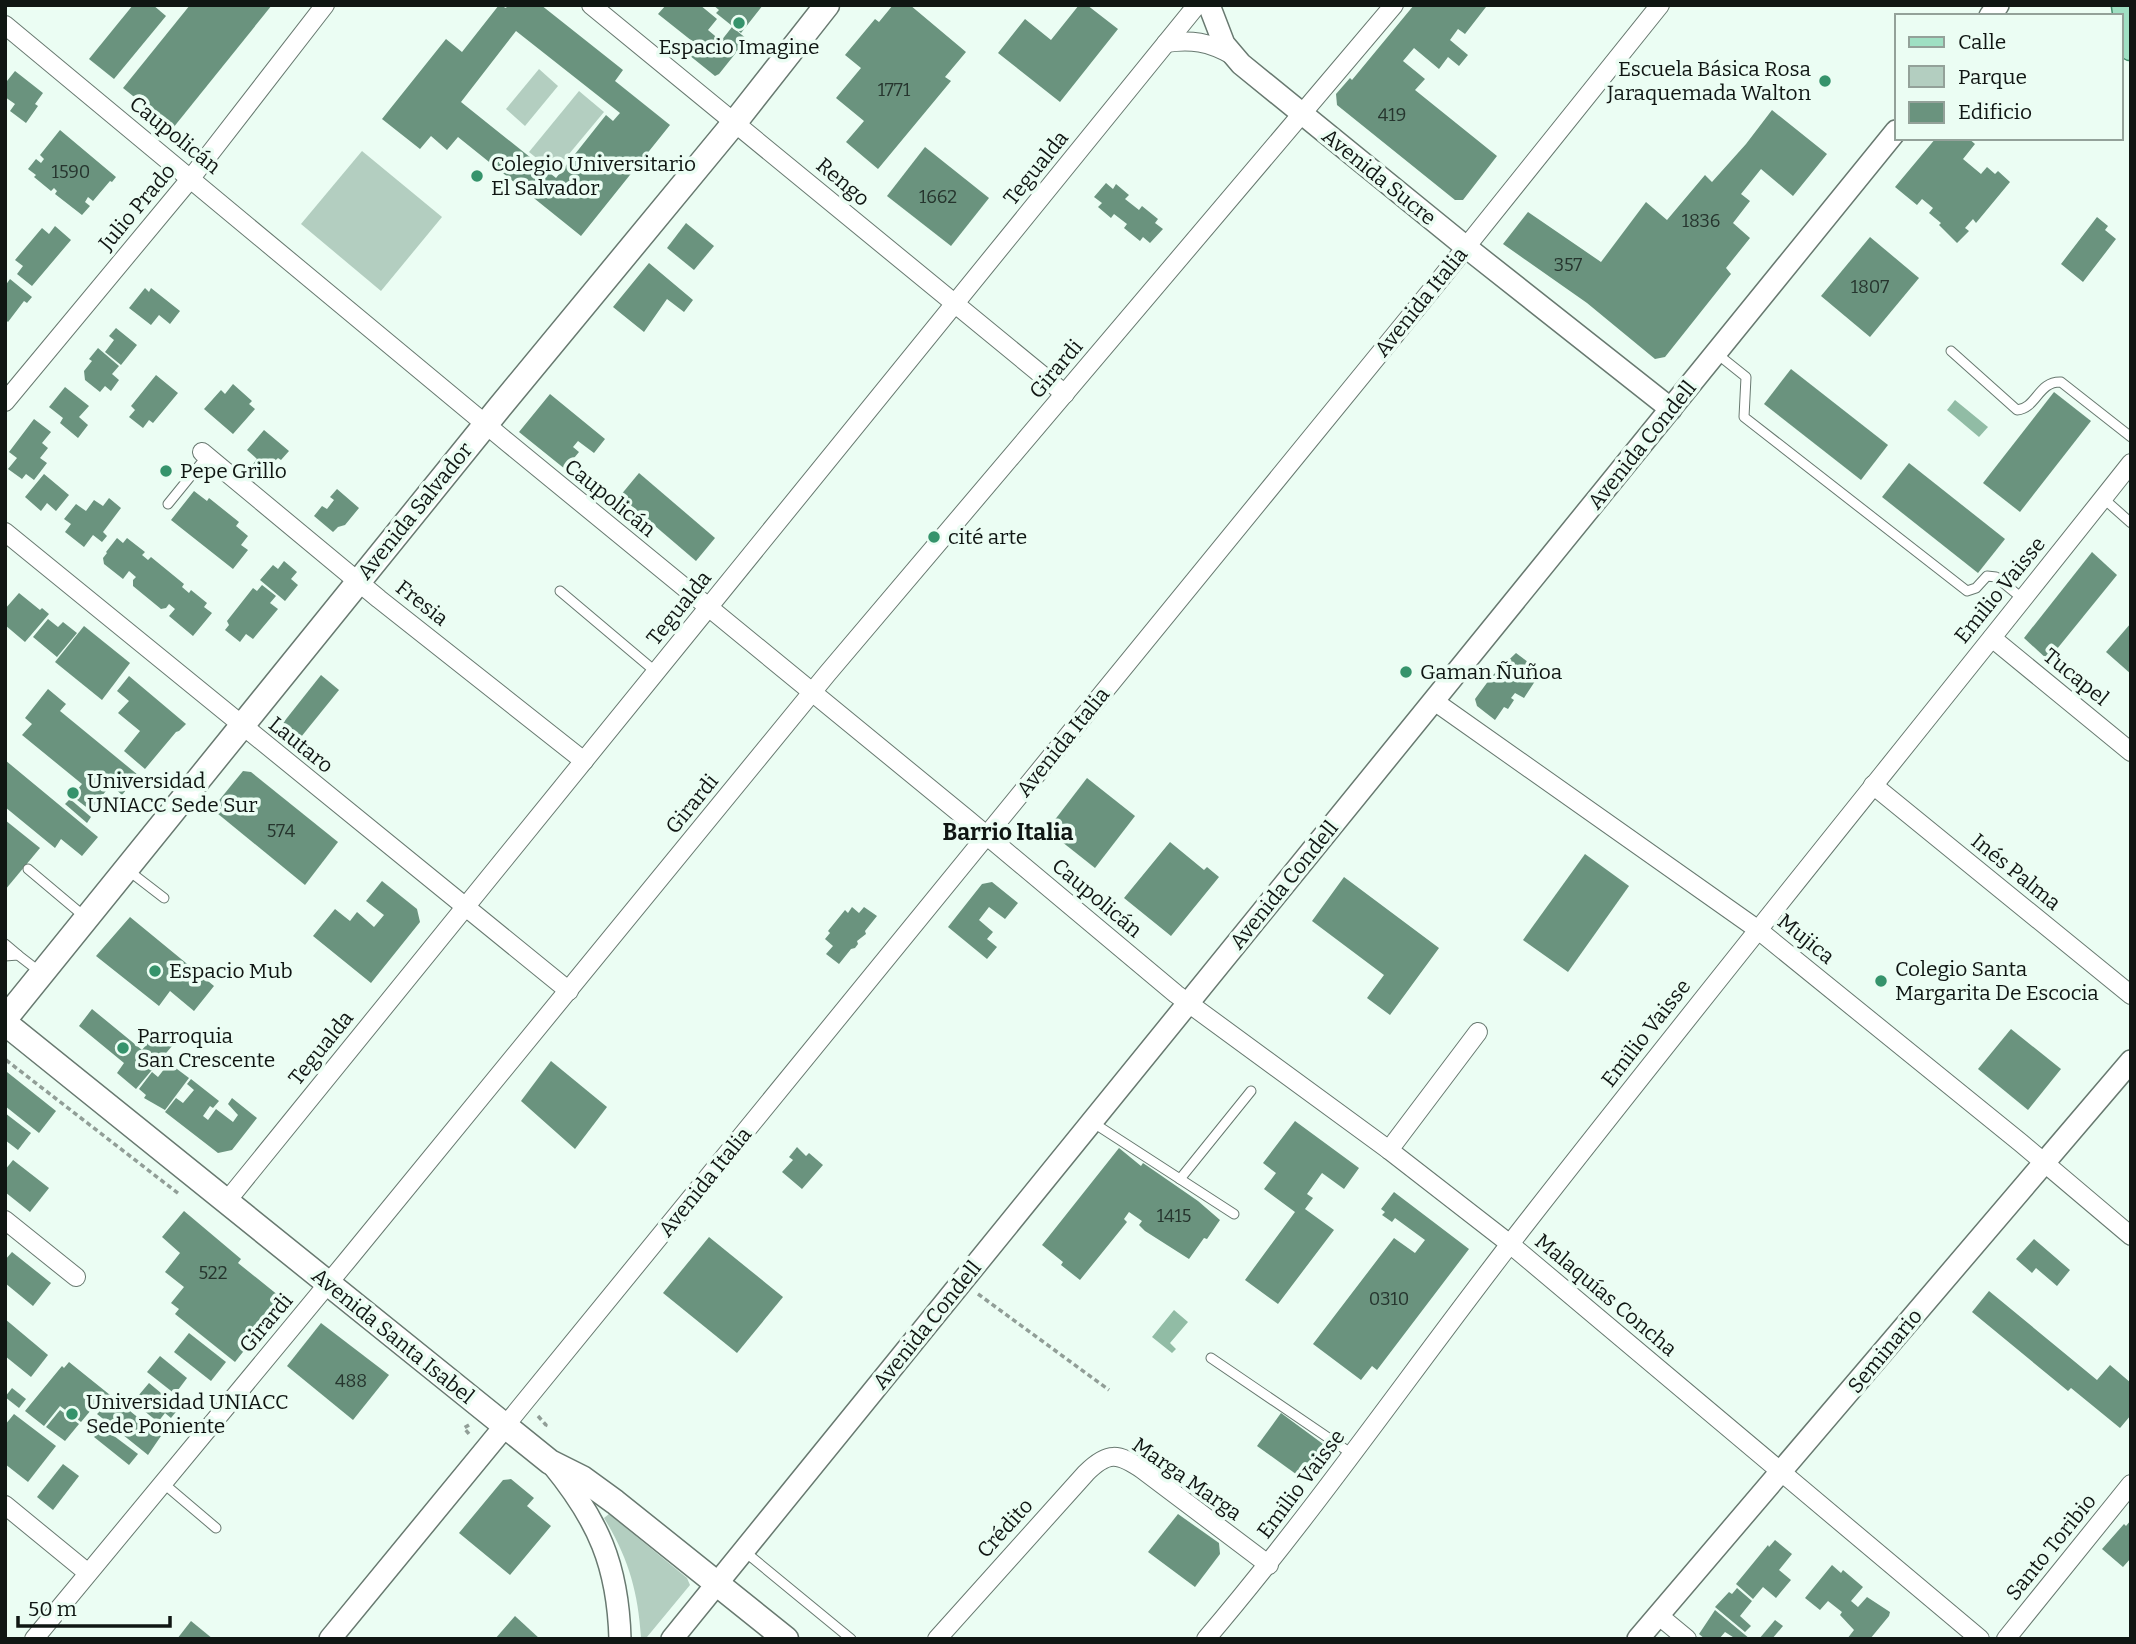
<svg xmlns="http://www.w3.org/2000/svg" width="2136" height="1644" font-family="Bitter,serif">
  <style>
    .green { fill: #b3cec0 }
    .water { fill: #91bca5 }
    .building { fill: #6a937e; fill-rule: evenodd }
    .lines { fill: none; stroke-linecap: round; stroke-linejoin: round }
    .service-casing { stroke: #687970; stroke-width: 11 }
    .minor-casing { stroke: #687970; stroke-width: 20 }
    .tertiary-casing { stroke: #687970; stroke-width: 24 }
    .secondary-casing { stroke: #687970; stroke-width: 27 }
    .primary-casing { stroke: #438c6b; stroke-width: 29 }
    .path { stroke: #919e97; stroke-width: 3.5; stroke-dasharray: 5 3.5; stroke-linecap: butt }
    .service { stroke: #fff; stroke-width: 9 }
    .minor { stroke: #fff; stroke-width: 18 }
    .tertiary { stroke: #fff; stroke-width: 21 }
    .secondary { stroke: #fff; stroke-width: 24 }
    .primary { stroke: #9fe0c3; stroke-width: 26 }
    .poi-dot { fill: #35936b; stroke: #ebfdf3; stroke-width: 2.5 }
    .labels { text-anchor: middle; stroke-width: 7; stroke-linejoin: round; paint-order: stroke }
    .number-label { font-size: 18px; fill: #26352e }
    .poi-label { font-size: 21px; fill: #101613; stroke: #ebfdf3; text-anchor: start }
    .street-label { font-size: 21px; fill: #101613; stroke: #ebfdf3 }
    .neighbourhood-label { font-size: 23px; font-weight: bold; fill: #101613; stroke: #ebfdf3 }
  </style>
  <rect width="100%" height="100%" fill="#ebfdf3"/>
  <!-- green -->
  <g class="green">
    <polygon points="539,69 558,86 525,126 506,109"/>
    <polygon points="579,91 604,112 554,172 529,152"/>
    <polygon points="362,151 442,217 381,291 301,224"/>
    <path d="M609 1514 687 1578 690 1585 647 1637H641C638 1591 628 1557 604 1518Z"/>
  </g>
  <!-- water -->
  <g class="water">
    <polygon points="1955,400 1988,427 1979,437 1947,410"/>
    <polygon points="1174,1310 1188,1322 1170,1343 1176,1349 1172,1353 1152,1337"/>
  </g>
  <!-- building -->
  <g class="building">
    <polygon points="133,5 153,5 166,16 114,79 89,59"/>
    <polygon points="190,5 272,5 173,128 123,88"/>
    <path d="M499 5 506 8 508 5H541L623 70 615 81 670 125 581 236 458 137 447 150 431 136 420 149 382 119 446 39 462 52ZM516 31 620 113 613 121 606 115 556 178 461 102Z"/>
    <polygon points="666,5 700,5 717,19 708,30 721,41 732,27 747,39 719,74 715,76 684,51 692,41 658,14"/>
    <polygon points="713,5 763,5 741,33 716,13 719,10"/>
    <polygon points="893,5 910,5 966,52 945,77 951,81 878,169 846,142 864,121 836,98 861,68 845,55 875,19 879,22"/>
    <polygon points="1079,5 1087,5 1118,29 1060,102 998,53 1025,19 1051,40"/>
    <polygon points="1414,5 1486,7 1465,34 1458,29 1450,40 1468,55 1459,66 1448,57 1439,69 1414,48 1403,61 1425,79 1415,90 1497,156 1463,200 1455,200 1337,105 1336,94 1350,78 1352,80"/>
    <polygon points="15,71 43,93 35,104 38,106 26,123 10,111 15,104 5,97 5,80 7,81"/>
    <polygon points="1772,110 1827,154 1793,196 1761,169 1741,194 1750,201 1733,223 1750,238 1726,268 1731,274 1665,357 1655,359 1587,303 1503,244 1528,212 1601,262 1646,202 1667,220 1705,175 1712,182 1746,144"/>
    <polygon points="60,130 116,177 112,182 110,181 93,201 88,197 85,202 90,206 82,215 55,194 57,191 54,188 51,191 34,177 36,175 28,169 36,159 41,163 44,159 40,155"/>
    <polygon points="1936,138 1968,138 1975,144 1963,159 1981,174 1987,167 1995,174 1998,171 2010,182 1976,223 1973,219 1965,228 1969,231 1957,243 1939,225 1941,223 1929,213 1933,208 1922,199 1917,205 1895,187"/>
    <polygon points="925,147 989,198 951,246 887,196"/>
    <polygon points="1106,183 1113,189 1116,184 1129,195 1125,199 1139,210 1142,206 1158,219 1155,223 1163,229 1150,243 1143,237 1140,241 1124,228 1127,224 1114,214 1111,218 1098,207 1102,203 1094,197"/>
    <polygon points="2097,217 2108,226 2105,230 2116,239 2083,282 2061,264"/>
    <polygon points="686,223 714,246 694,270 667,248"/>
    <polygon points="55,226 71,240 32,286 17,274 23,266 15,260 42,228 49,234"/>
    <polygon points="1870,237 1919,278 1870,337 1821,296"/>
    <polygon points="649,263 693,300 684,312 667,299 644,332 613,307"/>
    <polygon points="10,279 32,297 27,303 24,301 8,322 5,319 5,286"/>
    <polygon points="145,288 149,292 151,288 180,311 170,324 159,315 151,325 129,308"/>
    <polygon points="116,328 137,345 121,365 105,352 114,340 109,336"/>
    <polygon points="98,348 119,366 112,374 119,380 111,391 105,386 100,392 85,380 84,371 92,361 89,359"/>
    <polygon points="1791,369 1888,445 1861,480 1764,404"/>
    <polygon points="156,375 178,393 153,423 149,420 143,428 129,417 135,410 131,406"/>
    <polygon points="233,384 252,401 249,404 255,409 233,434 204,409 221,390 225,394"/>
    <polygon points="65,387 89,406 79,417 88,425 78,438 60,423 63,418 49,407"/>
    <polygon points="2054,392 2091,421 2020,512 1983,483"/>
    <polygon points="550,394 605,439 594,453 578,441 573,447 579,452 565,469 519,432"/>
    <polygon points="34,419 51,432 42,443 48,448 40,458 47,463 34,480 26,474 22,479 8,469 17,458 9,452"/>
    <polygon points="264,430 289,451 281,460 278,458 263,472 253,464 257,459 247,450"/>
    <polygon points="1909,463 2005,539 1978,573 1882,497"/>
    <polygon points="639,473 715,538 696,561 620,496"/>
    <polygon points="44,474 69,495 56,511 47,503 41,511 25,497"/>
    <polygon points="337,489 359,508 345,525 338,527 333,532 314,516 322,506 327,509 334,500 330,497"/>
    <polygon points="194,491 207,501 209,498 239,522 236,526 248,536 241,545 248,550 233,569 171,520"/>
    <polygon points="109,498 121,508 103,532 107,536 102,542 93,535 84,547 65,532 71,524 64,519 76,504 86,511 94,500 103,506"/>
    <polygon points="117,538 123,543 127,538 145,552 142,555 148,560 151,557 184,584 182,587 189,593 191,590 207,603 204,607 212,613 193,636 169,616 175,609 169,604 166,608 161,609 133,586 133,580 136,577 129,571 123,579 104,564 103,558 107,553 106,552"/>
    <polygon points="2092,552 2117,575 2048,660 2024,638"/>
    <polygon points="284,561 297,572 291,579 298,585 285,601 260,580 273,565 278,569"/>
    <polygon points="262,585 276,596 270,603 278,609 253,639 246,634 240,642 225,630 229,625 227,621 253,588 257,591"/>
    <polygon points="19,593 40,610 42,608 49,614 25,642 5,625 5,609"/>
    <polygon points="48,619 58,627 63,622 77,633 57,657 33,637"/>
    <polygon points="2131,623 2131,674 2106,652"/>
    <polygon points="84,626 130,663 102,700 55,662"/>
    <polygon points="1516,653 1541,672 1524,698 1515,693 1511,698 1514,700 1508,709 1504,707 1495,720 1477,706 1475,699 1492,676"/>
    <polygon points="321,675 339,690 301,737 283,723"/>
    <polygon points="129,676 186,724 179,731 176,732 145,769 124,751 140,731 118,713 129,701 117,691"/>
    <polygon points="48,689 66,704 60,711 138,775 122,795 111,785 90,810 72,796 82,784 22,735 32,724 25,718"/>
    <polygon points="5,760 98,837 82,856 61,839 55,848 5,807"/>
    <polygon points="243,771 251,772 338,842 305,885 212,809"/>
    <polygon points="1087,778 1135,816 1095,868 1047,830"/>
    <polygon points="70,799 91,817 87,823 65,804"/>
    <polygon points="5,820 40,848 5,890"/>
    <polygon points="1170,842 1204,870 1207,867 1219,877 1171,936 1124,898"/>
    <polygon points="1585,854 1629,886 1568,972 1523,940"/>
    <polygon points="1344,877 1439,948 1390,1015 1367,998 1384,975 1312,921"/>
    <polygon points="382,881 417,909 420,922 371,983 313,936 335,909 350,921 357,912 374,927 384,915 366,901"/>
    <polygon points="992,882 1018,903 1005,919 989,907 979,920 993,932 987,939 997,947 987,959 948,927 982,884"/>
    <polygon points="852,907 859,913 864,907 877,916 865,931 866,934 857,941 858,944 855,948 851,949 839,964 826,954 833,946 825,939 830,933 828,931 845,910 848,913"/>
    <polygon points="130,917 214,986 194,1011 170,991 159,1006 96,956"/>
    <polygon points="92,1009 142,1050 156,1033 172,1046 136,1089 117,1073 124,1063 79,1026"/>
    <polygon points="2011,1029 2061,1069 2028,1110 1978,1069"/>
    <polygon points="551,1061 607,1107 575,1149 521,1101"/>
    <polygon points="169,1063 189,1078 165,1110 144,1098 146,1095 139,1089 152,1072 158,1077"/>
    <polygon points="7,1072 56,1111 39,1133 5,1106 5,1075"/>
    <polygon points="191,1079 219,1101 213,1108 210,1106 203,1116 208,1120 216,1109 233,1122 238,1115 228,1104 232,1098 257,1118 232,1150 218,1153 165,1112 176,1098 183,1103 194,1090 187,1084"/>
    <polygon points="5,1113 31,1133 18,1150 5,1140"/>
    <polygon points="1295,1121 1359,1168 1344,1189 1322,1173 1307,1194 1313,1198 1305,1209 1334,1230 1278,1304 1245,1280 1295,1212 1264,1189 1276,1173 1263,1163"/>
    <polygon points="797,1147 806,1156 809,1153 823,1165 802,1189 782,1172 793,1160 789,1157"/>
    <polygon points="1119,1148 1141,1166 1143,1163 1198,1201 1220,1220 1207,1239 1204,1238 1189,1259 1145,1231 1139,1225 1142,1221 1129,1212 1124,1219 1127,1222 1080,1280 1061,1265 1063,1262 1042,1245"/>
    <polygon points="13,1160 49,1188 30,1212 5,1192 5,1170"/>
    <polygon points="1394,1192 1469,1249 1377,1370 1372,1366 1361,1380 1313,1344 1394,1238 1415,1253 1425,1240 1395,1218 1392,1222 1382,1215 1385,1212 1381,1209"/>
    <polygon points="184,1211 241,1259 238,1263 284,1300 235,1362 175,1314 179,1309 171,1303 184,1287 165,1272 180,1253 162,1237"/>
    <polygon points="709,1237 783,1297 737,1353 663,1293"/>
    <polygon points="2034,1239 2070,1270 2057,1286 2036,1268 2032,1273 2016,1259"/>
    <polygon points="12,1252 51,1283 33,1306 5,1283 5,1260"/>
    <polygon points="1989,1291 2097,1380 2110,1365 2131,1383 2131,1415 2120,1428 2071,1388 2068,1391 1972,1312"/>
    <polygon points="5,1319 48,1355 31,1377 5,1356"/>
    <polygon points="321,1323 389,1375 353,1420 287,1366"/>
    <polygon points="189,1333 226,1362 211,1381 174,1352"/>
    <polygon points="160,1356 187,1378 175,1394 147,1372"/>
    <polygon points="69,1362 161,1436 148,1455 97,1414 102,1409 96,1404 81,1422 60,1406 44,1426 25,1411 62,1366 64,1368"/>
    <polygon points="149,1383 179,1408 171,1418 165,1413 158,1422 133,1402"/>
    <polygon points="12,1388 26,1399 19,1408 5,1397"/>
    <polygon points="60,1410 79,1424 65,1441 46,1427"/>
    <polygon points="1281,1413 1323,1444 1300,1477 1257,1446"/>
    <polygon points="14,1414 56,1446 28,1482 5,1464 5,1425"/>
    <polygon points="102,1427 138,1454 129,1465 94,1437"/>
    <polygon points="63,1464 79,1476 53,1510 37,1497"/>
    <polygon points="511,1479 534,1498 527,1506 551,1526 510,1575 459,1533 503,1480"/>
    <polygon points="1178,1514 1219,1543 1220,1554 1195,1587 1148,1552"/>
    <polygon points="2131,1520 2131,1558 2123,1567 2102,1549 2124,1524 2126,1526"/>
    <polygon points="1775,1540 1792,1554 1779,1570 1791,1580 1776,1598 1763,1587 1753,1599 1736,1584 1768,1545 1769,1547"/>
    <polygon points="1832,1565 1841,1573 1843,1570 1863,1587 1851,1601 1858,1607 1867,1597 1890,1612 1889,1616 1870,1639 1847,1639 1854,1630 1840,1615 1842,1612 1828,1601 1820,1610 1805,1598"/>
    <polygon points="1737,1588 1752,1601 1740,1616 1751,1626 1745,1632 1715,1607 1729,1592 1732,1594"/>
    <polygon points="1715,1610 1750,1639 1736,1639 1725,1632 1719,1639 1705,1639 1699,1634"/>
    <polygon points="515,1616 540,1639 495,1639"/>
    <polygon points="1775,1620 1783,1626 1772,1639 1759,1639"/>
    <polygon points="191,1621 213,1639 177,1639"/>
  </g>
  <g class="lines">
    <!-- service casing -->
    <g class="service-casing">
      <g id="service">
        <path d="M1951 351 2017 410C2037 408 2038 381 2061 382L2131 437"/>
        <polyline points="1716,353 1746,377 1744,417 1967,591 1976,588 1987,576 1996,577 2023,599"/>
        <polyline points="2103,498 2131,523"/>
        <polyline points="168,504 207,456"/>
        <polyline points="560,591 656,672"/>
        <polyline points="28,869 85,917"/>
        <polyline points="129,871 164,898"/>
        <polyline points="5,944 18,955"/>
        <polyline points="5,956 18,955 40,972"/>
        <polyline points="1092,1122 1234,1214"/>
        <polyline points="1180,1179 1251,1091"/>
        <polyline points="1211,1358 1352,1454"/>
        <polyline points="163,1483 216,1528"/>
        <polyline points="744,1551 851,1639"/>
      </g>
    </g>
    <!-- minor casing -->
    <g class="minor-casing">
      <g id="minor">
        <polyline points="591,5 1065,394"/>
        <polyline points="5,25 507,442 967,819 1176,994 1389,1150 1510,1244 1980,1639"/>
        <path d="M1166 43C1191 39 1209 42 1232 55"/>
        <polyline points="5,402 191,178 325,5"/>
        <polyline points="202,452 379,599 584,761"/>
        <polyline points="5,532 569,991"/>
        <polyline points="1992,638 2131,752"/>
        <polyline points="1434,701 1757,929 2021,1143 2131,1236"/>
        <polyline points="1873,785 2131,995"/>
        <polyline points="1389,1150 1478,1032"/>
        <polyline points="226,1202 1197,5"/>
        <polyline points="5,1220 76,1277"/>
        <polyline points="505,1426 1434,287 1660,5"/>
        <polyline points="5,1505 88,1573"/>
        <polyline points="1658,1615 1687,1639"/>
        <polyline points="34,1639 346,1262 827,674 1394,5"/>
        <path d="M937 1639 1086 1473C1108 1451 1118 1453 1143 1470L1269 1565"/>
        <path d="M1206 1639C1320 1505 1419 1360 1527 1222 1726 967 1930 717 2131 463"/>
        <polyline points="2006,1639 2131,1484"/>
      </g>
    </g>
    <!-- tertiary casing -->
    <g class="tertiary-casing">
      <g id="tertiary">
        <polyline points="1209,5 1224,44 1241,64 1466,247 1671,409"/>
        <polyline points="1990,16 1998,5"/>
        <path d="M552 1464C598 1520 618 1565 620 1639"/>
        <polyline points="330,1639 505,1426"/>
        <polyline points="672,1639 1896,131"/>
        <polyline points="1638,1639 2131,1061"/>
      </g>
    </g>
    <!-- secondary casing -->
    <g class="secondary-casing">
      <g id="secondary">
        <polyline points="5,1019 499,408 735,122 827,5"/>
        <polyline points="5,1023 550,1462 582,1478 615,1502 786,1639"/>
      </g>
    </g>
    <!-- primary casing -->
    <g class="primary-casing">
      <polyline id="primary" points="2125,5 2131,47"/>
    </g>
    <!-- path -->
    <g class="path">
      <polyline points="6,1060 179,1194"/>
      <polyline points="978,1294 1109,1390"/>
      <polyline points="538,1416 546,1425 544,1428"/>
      <polyline points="469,1425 464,1428 470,1435"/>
    </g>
    <!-- service -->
    <use href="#service" class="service"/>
    <!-- minor -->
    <use href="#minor" class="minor"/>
    <!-- tertiary -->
    <use href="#tertiary" class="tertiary"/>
    <!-- secondary -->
    <use href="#secondary" class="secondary"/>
    <!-- primary -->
    <use href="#primary" class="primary"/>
  </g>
  <!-- markers -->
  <g class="poi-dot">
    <circle cx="739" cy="23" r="7"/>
    <circle cx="1825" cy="81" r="7"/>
    <circle cx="477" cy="176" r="7"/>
    <circle cx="166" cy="471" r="7"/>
    <circle cx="934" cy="537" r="7"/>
    <circle cx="1406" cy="672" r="7"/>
    <circle cx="73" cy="793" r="7"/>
    <circle cx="155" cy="971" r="7"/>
    <circle cx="1881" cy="981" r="7"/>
    <circle cx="123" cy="1048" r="7"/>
    <circle cx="72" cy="1414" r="7"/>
  </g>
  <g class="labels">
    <!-- number labels -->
    <g class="number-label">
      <text x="894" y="96">1771</text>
      <text x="1392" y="121">419</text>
      <text x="71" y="178">1590</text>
      <text x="938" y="203">1662</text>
      <text x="1701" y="227">1836</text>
      <text x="1568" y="271">357</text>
      <text x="1870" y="293">1807</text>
      <text x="281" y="837">574</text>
      <text x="1174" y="1222">1415</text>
      <text x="213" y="1279">522</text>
      <text x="1389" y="1305">0310</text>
      <text x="351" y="1387">488</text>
    </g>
    <!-- poi labels -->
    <g class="poi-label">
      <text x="739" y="54" text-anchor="middle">Espacio Imagine</text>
      <text x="1811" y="76" text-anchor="end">Escuela Básica Rosa<tspan x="1811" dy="24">Jaraquemada Walton</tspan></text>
      <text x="491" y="171">Colegio Universitario<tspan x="491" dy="24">El Salvador</tspan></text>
      <text x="180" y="478">Pepe Grillo</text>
      <text x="948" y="544">cité arte</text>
      <text x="1420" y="679">Gaman Ñuñoa</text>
      <text x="87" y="788">Universidad<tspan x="87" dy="24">UNIACC Sede Sur</tspan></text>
      <text x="1895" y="976">Colegio Santa<tspan x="1895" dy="24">Margarita De Escocia</tspan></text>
      <text x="169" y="978">Espacio Mub</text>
      <text x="137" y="1043">Parroquia<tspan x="137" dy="24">San Crescente</tspan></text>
      <text x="86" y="1409">Universidad UNIACC<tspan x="86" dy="24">Sede Poniente</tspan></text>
    </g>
    <!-- street labels -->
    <g class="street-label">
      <text transform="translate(175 135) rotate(39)" y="7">Caupolicán</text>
      <text transform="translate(1036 168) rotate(-51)" y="7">Tegualda</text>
      <text transform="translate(1379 177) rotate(39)" y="7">Avenida Sucre</text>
      <text transform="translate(843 182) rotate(40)" y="7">Rengo</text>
      <text transform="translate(137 207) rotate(-50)" y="7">Julio Prado</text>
      <text transform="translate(1421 302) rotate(-51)" y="7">Avenida Italia</text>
      <text transform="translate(1056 369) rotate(-50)" y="7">Girardi</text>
      <text transform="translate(1642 445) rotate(-51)" y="7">Avenida Condell</text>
      <text transform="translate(610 498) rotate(39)" y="7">Caupolicán</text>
      <text transform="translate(415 511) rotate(-51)" y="7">Avenida Salvador</text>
      <text transform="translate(2000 590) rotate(-51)" y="7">Emilio Vaisse</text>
      <text transform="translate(422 603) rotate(38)" y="7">Fresia</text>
      <text transform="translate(679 608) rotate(-51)" y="7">Tegualda</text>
      <text transform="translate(2076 677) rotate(39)" y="7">Tucapel</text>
      <text transform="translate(1063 742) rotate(-51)" y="7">Avenida Italia</text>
      <text transform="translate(301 745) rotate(39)" y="7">Lautaro</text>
      <text transform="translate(692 804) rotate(-51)" y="7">Girardi</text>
      <text transform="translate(2016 872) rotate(39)" y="7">Inés Palma</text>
      <text transform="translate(1284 885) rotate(-51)" y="7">Avenida Condell</text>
      <text transform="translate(1097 898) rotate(40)" y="7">Caupolicán</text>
      <text transform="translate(1806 939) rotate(39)" y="7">Mujica</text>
      <text transform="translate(1646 1033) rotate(-52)" y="7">Emilio Vaisse</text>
      <text transform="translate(321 1048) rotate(-51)" y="7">Tegualda</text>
      <text transform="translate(705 1182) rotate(-51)" y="7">Avenida Italia</text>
      <text transform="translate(1606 1295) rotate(40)" y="7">Malaquías Concha</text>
      <text transform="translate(266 1323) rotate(-50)" y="7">Girardi</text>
      <text transform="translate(927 1325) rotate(-51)" y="7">Avenida Condell</text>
      <text transform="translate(393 1336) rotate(39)" y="7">Avenida Santa Isabel</text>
      <text transform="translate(1885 1351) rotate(-50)" y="7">Seminario</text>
      <text transform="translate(1187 1479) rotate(35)" y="7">Marga Marga</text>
      <text transform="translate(1301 1484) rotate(-53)" y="7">Emilio Vaisse</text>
      <text transform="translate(1005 1528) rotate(-48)" y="7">Crédito</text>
      <text transform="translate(2051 1547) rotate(-51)" y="7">Santo Toribio</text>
    </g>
    <!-- neighbourhood labels -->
    <g class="neighbourhood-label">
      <text x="1008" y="840">Barrio Italia</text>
    </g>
  </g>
  <!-- border -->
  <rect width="2136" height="1644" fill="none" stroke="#101613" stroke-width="14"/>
  <!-- legend -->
  <rect x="1895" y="14" width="228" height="126" fill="#ebfdf3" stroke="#93a199" stroke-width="2"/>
  <rect x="1909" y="37" width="35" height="10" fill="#9fe0c3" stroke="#93a199" stroke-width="2"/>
  <text x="1958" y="49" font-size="21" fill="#101613">Calle</text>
  <rect x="1909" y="66" width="35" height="21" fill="#b3cec0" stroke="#93a199" stroke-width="2"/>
  <text x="1958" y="84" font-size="21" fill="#101613">Parque</text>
  <rect x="1909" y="102" width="35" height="21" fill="#6a937e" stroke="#93a199" stroke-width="2"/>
  <text x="1958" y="119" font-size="21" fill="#101613">Edificio</text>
  <!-- scale -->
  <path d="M18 1616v10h152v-10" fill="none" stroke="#101613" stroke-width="3.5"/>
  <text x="28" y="1616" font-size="21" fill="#101613" stroke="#ebfdf3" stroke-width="5" paint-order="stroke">50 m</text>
</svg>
